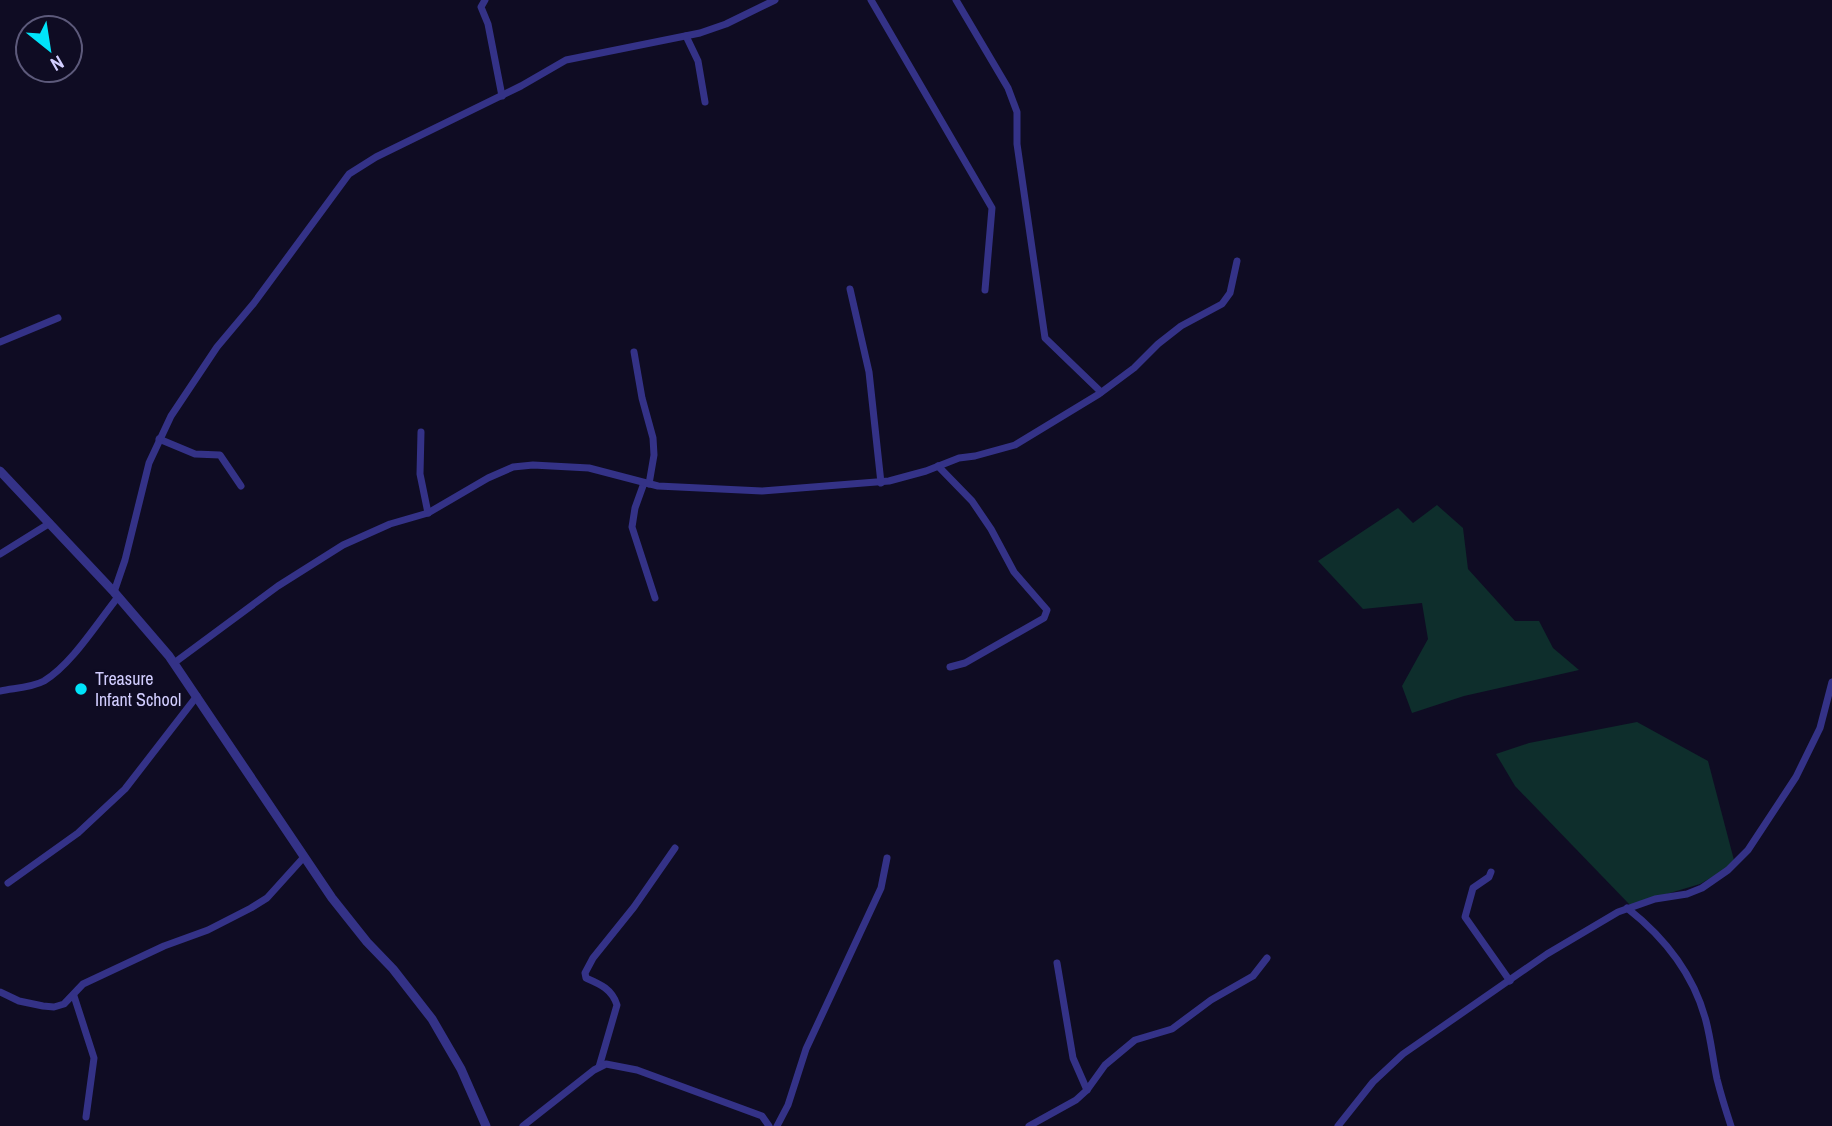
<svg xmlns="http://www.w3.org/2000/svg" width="1832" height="1126" font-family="'Archivo Narrow',sans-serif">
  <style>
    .green { fill: #0e2e2c }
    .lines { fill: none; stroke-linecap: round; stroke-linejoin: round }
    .minor { stroke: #343287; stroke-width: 7 }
    .tertiary { stroke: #343287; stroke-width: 9 }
    .poi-dot { fill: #00e4f9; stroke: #0f0c23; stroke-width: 2.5 }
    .labels { text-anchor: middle; stroke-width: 5; stroke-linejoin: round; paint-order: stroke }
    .poi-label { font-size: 18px; fill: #d2ceff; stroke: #0f0c23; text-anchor: start }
  </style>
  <rect width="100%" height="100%" fill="#0f0c23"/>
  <!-- green -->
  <g class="green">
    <polygon points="1437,505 1463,528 1468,569 1515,621 1539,621 1553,648 1579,670 1464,696 1412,713 1402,686 1428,639 1422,603 1363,609 1318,561 1398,508 1413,523"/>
    <polygon points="1637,722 1708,761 1735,864 1700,884 1630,905 1515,786 1496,754 1529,743"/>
  </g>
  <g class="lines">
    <!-- minor -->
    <g class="minor">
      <polyline points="485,0 481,7 488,24 502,96"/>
      <polyline points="871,0 992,208 985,290"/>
      <polyline points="956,0 1008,88 1017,112 1017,144 1045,338 1101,392"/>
      <polyline points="686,36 698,61 705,102"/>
      <polyline points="850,289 869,372 881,483"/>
      <polyline points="0,342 58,318"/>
      <polyline points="634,352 642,398 653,438 654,455 649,484"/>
      <polyline points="421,432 420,474 428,513"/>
      <polyline points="159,439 195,454 220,455 241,486"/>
      <polyline points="938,466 972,501 991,529 1014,572 1047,610 1044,618 965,663 950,667"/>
      <polyline points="644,483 635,508 632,527 655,598"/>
      <polyline points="0,554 50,523"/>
      <polyline points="114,592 125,560 149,463 171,416 217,347 254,303 349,174 376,157 521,86 566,60 700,33 726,24 775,0"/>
      <polyline points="174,663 278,586 343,545 390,524 428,513 488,478 513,467 533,465 589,468 658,486 762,491 889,481 926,471 959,458 975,456 1015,445 1099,394 1134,368 1158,344 1181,326 1222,304 1230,293 1237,261"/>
      <path d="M0 691C14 688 31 688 44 681 72 664 97 623 118 597"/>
      <polyline points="1491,872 1489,877 1473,888 1465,917 1510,981"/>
      <polyline points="8,883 78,833 125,789 197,696"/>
      <path d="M1627 908C1664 937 1694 975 1706 1021 1711 1040 1713 1060 1717 1079 1721 1095 1726 1111 1731 1126"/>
      <polyline points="1057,963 1073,1058 1087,1090"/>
      <polyline points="0,992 19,1001 43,1006 54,1007 64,1004 83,984 164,946 208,930 251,908 267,898 304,857"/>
      <polyline points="74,996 94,1058 86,1117"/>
      <path d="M599 1067 617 1005C612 989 600 984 586 978L585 973 593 958 634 907 675 848"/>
      <polyline points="523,1126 594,1070 606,1064 637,1070 762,1116 769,1126"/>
      <polyline points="777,1126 788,1105 806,1049 881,888 887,858"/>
      <polyline points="1029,1126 1076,1100 1087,1090 1105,1065 1135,1040 1172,1029 1211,1000 1253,976 1267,958"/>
      <polyline points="1338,1126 1373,1082 1403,1054 1547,954 1618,912 1655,899 1687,894 1702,888 1728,870 1748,850 1796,777 1820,728 1832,682"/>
    </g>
    <!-- tertiary -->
    <polyline class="tertiary" points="0,471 114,592 169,656 332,898 367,942 393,969 432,1019 461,1069 486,1126"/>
  </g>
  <!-- markers -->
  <circle class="poi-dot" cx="81" cy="689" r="7"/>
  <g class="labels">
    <!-- poi labels -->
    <g class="poi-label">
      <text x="95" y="685">Treasure<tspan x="95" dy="21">Infant School</tspan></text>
    </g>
  </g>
  <!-- north arrow -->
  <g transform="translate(49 49) rotate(150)"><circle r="33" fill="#0f0c23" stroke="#5d5a7b" stroke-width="2"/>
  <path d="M0-5L12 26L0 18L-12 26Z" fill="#00e4f9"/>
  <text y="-10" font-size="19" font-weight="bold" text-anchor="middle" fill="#d2ceff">N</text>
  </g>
</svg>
